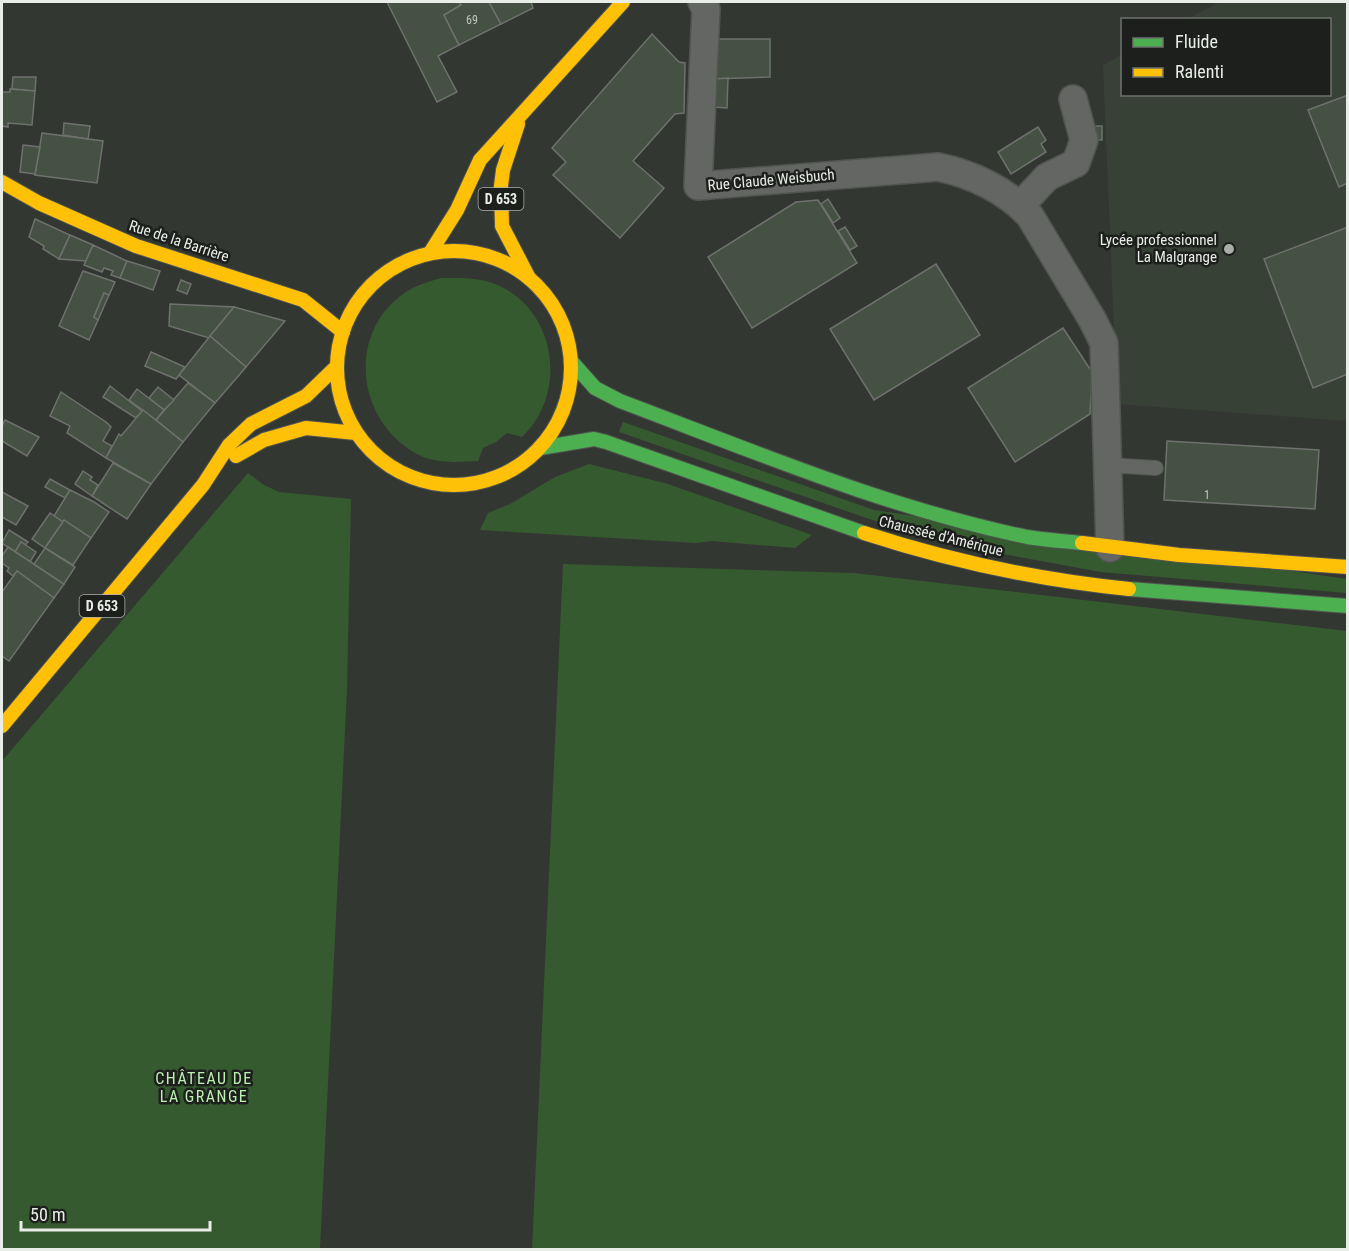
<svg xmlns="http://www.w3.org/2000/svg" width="1349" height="1251" font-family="'Roboto Condensed',sans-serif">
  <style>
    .built { fill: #384136 }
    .green { fill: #365a2f }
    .building { fill: #455142; stroke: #6e716d; stroke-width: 1.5 }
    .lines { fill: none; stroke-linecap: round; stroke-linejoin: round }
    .lane-casing { stroke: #515450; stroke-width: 16 }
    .street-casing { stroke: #515450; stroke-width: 30 }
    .fast-casing { stroke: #515450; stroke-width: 16 }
    .slow-casing { stroke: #515450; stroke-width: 16 }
    .lane { stroke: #646663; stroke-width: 14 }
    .street { stroke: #646663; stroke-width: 27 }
    .fast { stroke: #4caf50; stroke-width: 14 }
    .slow { stroke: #ffc107; stroke-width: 14 }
    .poi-dot { fill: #a9ada8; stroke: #1c1f1b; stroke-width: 2 }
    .labels { text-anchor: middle; stroke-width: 5; stroke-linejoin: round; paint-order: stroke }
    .number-label { font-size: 12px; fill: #c0c6be }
    .shield { fill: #1c1f1b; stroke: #acafaa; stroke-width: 1.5 }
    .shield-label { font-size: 14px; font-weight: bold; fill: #e9ede8 }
    .street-label { font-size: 15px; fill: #e9ede8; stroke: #1c1f1b }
    .poi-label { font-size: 15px; fill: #e9ede8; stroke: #1c1f1b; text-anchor: end }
    .neighbourhood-label { font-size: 16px; letter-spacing: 1.5px; fill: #bbf0b1; stroke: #1c1f1b }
  </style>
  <rect width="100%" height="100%" fill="#333732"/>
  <!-- built -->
  <polygon class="built" points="1220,2 1347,2 1347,421 1117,404 1103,65 1122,55 1122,94 1330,94 1330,20 1187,19"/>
  <!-- green -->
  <g class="green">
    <path d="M441 278C463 278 484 277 504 288 558 318 566 395 522 437L507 433 496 442 483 448 478 461C458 462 438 464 419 455 354 422 345 327 411 289 420 284 431 281 441 278Z"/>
    <polygon points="623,422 874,510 1347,579 1347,593 1101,572 986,551 872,520 619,432"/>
    <polygon points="589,464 668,484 812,535 795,548 712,541 696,543 480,530 488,513 510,504 555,477"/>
    <polygon points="248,473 264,485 279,492 351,499 347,688 320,1249 2,1249 2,761"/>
    <polygon points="563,564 854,573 1347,631 1347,1249 532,1250"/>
  </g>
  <!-- building -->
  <g class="building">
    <polygon points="387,2 459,2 461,5 444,15 459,45 438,56 457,92 437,102"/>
    <polygon points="459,2 489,2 501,24 459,45 444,15 461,5"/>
    <polygon points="489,2 531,2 533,8 501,24"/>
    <polygon points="652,34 679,62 685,63 684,113 675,114 633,161 664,188 620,238 553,175 566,162 552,148"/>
    <polygon points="714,39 770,39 770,77 714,79"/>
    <polygon points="13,77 36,77 35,91 12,89"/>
    <polygon points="728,78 727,108 713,107 714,79"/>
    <polygon points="10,89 35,91 32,125 8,123 8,127 2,126 2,92 10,92"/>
    <polygon points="1348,95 1348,183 1339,187 1308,110"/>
    <polygon points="64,123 90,126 88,139 63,135"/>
    <polygon points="1093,126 1102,126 1102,140 1094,140"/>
    <polygon points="1038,127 1046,140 1041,144 1046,152 1011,174 998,152"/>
    <polygon points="42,133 103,141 97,183 35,175"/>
    <polygon points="23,145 40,147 35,174 20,172"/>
    <polygon points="828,199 840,218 833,223 821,204"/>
    <polygon points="818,200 857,263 752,328 708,257 796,202"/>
    <polygon points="35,219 70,235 59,259 43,249 44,246 29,237"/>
    <polygon points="845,227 857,246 850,250 838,231"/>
    <polygon points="1348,227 1348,374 1313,388 1264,259"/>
    <polygon points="70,235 93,245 86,261 59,259"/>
    <polygon points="93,245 127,261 120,278 111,275 113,271 104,268 102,272 84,265"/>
    <polygon points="127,261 160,271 153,290 120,278"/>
    <polygon points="936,264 980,335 874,400 830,329"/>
    <polygon points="83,271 115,282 109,295 104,293 94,317 98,320 89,340 59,326"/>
    <polygon points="181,280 191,284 187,294 177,290"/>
    <polygon points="104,293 109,295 98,320 94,317"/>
    <polygon points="170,304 234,307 209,338 169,326"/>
    <polygon points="234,307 285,321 246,367 210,336"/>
    <polygon points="1063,328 1092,372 1090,414 1015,462 968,388"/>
    <polygon points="210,336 246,367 215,403 179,375"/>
    <polygon points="151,352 185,367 176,379 152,369 145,366"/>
    <polygon points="188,383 215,403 183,442 156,420"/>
    <polygon points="110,386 142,411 136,418 103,397"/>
    <polygon points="158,387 174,400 164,410 149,398"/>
    <polygon points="137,389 164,410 156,420 129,400"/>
    <polygon points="61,392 106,422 111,427 103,441 112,446 106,458 67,433 70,426 50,416"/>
    <polygon points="143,410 183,442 151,484 106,458 119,434 121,436"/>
    <polygon points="5,420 39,437 27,456 2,441 2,426"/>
    <polygon points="1167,441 1319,450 1315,509 1164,500"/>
    <polygon points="113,463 151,484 127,519 92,496"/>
    <polygon points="83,471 92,477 90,480 98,485 92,496 75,484"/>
    <polygon points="50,479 70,490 65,498 45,487"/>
    <polygon points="70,490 94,502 109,512 91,538 64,520 63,522 54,516"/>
    <polygon points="2,492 28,506 16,525 2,517"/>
    <polygon points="50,513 63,522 45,548 32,539"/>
    <polygon points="64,520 91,538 73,565 45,548"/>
    <polygon points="9,530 28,542 25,545 21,542 15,552 2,543"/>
    <polygon points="21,542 36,552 30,562 15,552"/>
    <polygon points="8,547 64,584 54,598 17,571 13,576 7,571 9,568 2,563 2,556"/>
    <polygon points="45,548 75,567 64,584 34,564"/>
    <polygon points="17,571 54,598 9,661 2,656 2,592"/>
  </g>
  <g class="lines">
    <!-- lane casing -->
    <g class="lane-casing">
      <polyline id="lane" points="1107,465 1156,468"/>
    </g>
    <!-- street casing -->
    <g class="street-casing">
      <g id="street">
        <path d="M702 2 706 9 698 186 938 167C972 174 1006 190 1030 216L1092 319 1104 343 1110 548"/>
        <polyline points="1020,206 1047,177 1076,163 1084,140 1073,99"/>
      </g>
    </g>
    <!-- fast casing -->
    <g class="fast-casing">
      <g id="fast">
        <path d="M572 362 595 388 620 401C753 451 887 508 1027 537 1045 540 1064 541 1082 543"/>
        <polyline points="540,448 594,439 606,442 864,533"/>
        <polyline points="1129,589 1348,606"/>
      </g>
    </g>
    <!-- slow casing -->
    <g class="slow-casing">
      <g id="slow">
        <polyline points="518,124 503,170 501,186 502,226 529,278"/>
        <polyline points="2,182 39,203 136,246 303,300 343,332"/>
        <circle cx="454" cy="368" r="117"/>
        <polyline points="430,253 457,210 480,160 623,2"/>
        <polyline points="236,456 264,440 306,428 356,433"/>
        <path d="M864 533C950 561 1039 580 1129 589"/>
        <polyline points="1082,543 1179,555 1348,567"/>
        <polyline points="2,726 203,485 229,445 251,424 306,396 336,367"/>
      </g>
    </g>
    <!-- lane -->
    <use href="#lane" class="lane"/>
    <!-- street -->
    <use href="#street" class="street"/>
    <!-- fast -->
    <use href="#fast" class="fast"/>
    <!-- slow -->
    <use href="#slow" class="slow"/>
  </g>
  <!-- markers -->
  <circle class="poi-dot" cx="1229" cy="249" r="6"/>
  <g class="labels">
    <!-- number labels -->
    <g class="number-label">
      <text x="472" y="24">69</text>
      <text x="1207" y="499">1</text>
    </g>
    <!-- shield labels -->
    <g class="shield">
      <rect x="478.5" y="188" width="45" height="22" rx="4.5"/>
      <rect x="79.5" y="595" width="45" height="22" rx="4.5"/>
    </g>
    <g class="shield-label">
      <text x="501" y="204">D 653</text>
      <text x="102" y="611">D 653</text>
    </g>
    <!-- street labels -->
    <g class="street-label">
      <text transform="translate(771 180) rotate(-5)" y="5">Rue Claude Weisbuch</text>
      <text transform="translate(179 241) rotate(18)" y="5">Rue de la Barrière</text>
      <text transform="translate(941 536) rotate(14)" y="5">Chaussée d'Amérique</text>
    </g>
    <!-- poi labels -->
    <g class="poi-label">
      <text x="1217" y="245">Lycée professionnel<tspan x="1217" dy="17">La Malgrange</tspan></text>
    </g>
    <!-- neighbourhood labels -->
    <g class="neighbourhood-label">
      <text x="204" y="1084">CHÂTEAU DE<tspan x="204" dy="18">LA GRANGE</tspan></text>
    </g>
  </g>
  <!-- border -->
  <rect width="1349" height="1251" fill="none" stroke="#e9ede8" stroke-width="6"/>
  <!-- legend -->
  <rect x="1121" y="18" width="210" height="78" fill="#1c1f1b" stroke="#6e716d" stroke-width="1.5"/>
  <rect x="1133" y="38" width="30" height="9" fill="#4caf50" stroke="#6e716d" stroke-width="1.5"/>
  <text x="1175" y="48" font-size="18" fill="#e9ede8">Fluide</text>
  <rect x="1133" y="68" width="30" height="9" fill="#ffc107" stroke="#6e716d" stroke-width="1.5"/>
  <text x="1175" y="78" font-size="18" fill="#e9ede8">Ralenti</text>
  <!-- scale -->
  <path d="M21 1221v9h189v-9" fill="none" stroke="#e9ede8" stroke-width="3"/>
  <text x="30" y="1221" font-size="18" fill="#e9ede8" stroke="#1c1f1b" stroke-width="4.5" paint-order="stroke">50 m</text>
</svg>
